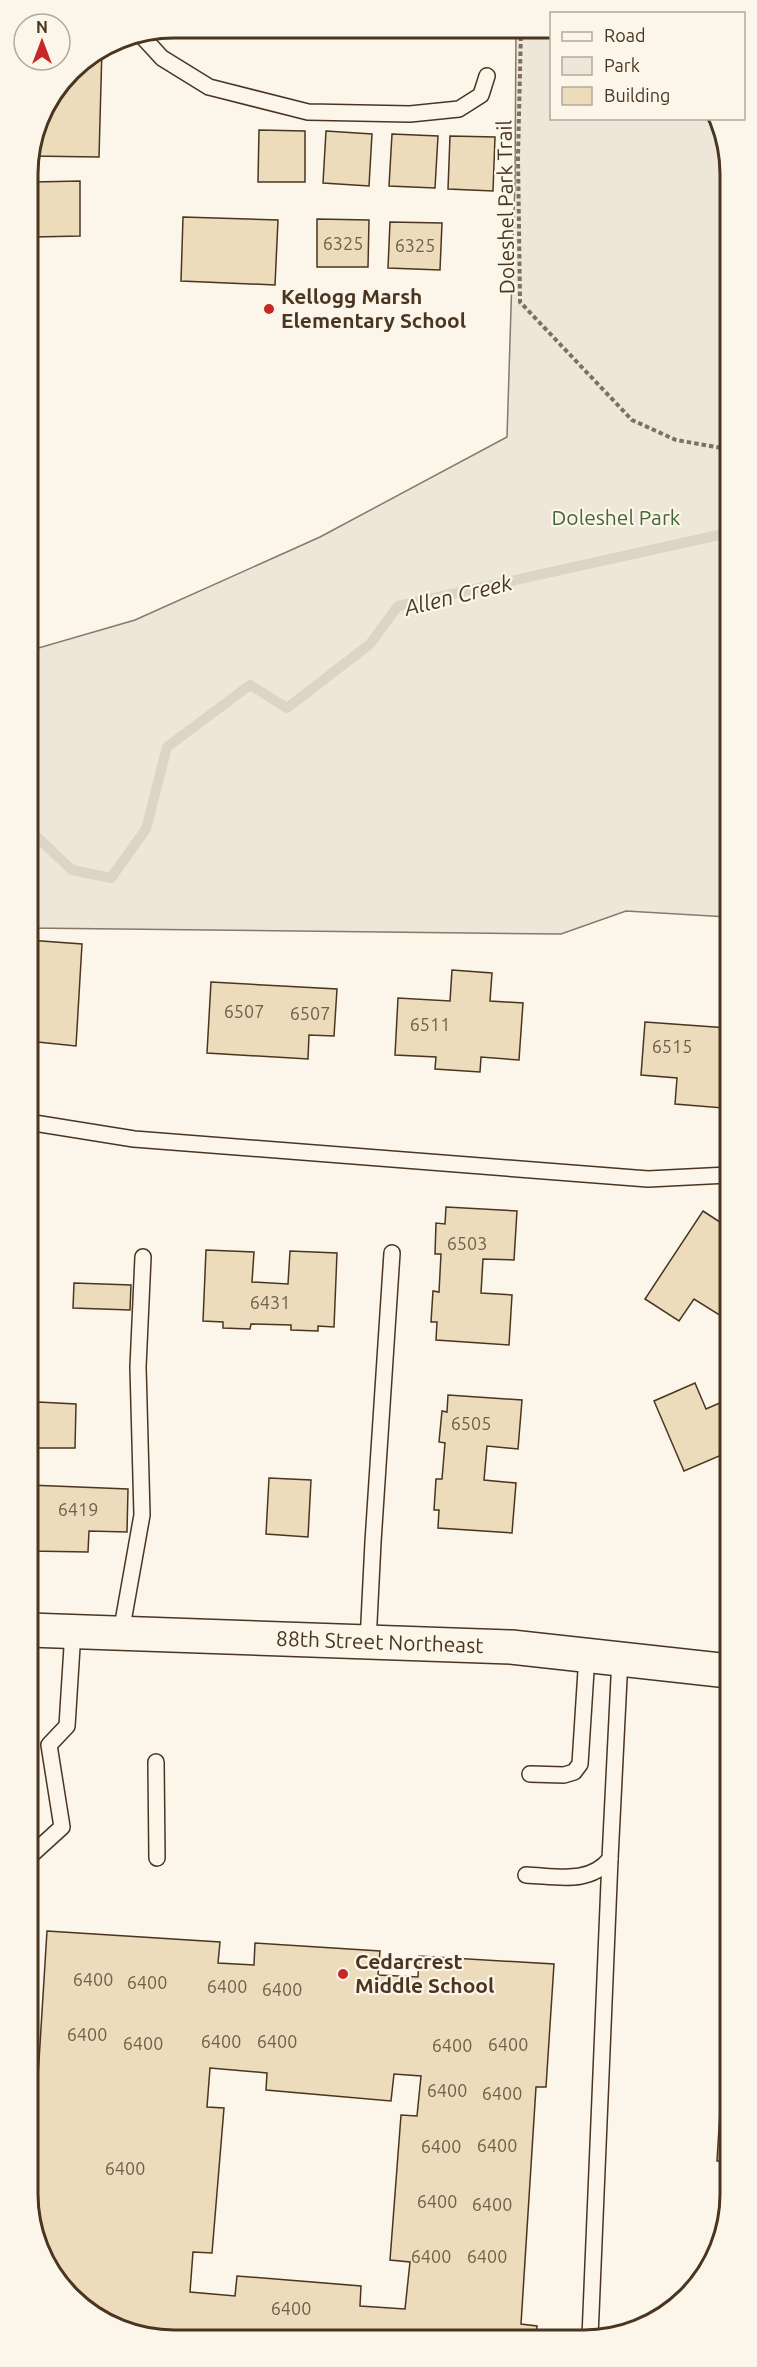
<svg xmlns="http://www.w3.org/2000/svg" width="757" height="2367" font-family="Ubuntu,sans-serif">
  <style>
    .green { fill: #ede6d9; stroke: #887966; stroke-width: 1.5 }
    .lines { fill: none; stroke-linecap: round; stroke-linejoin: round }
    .stream { stroke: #dcd4c6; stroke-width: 10 }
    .building { fill: #ecdcbc; stroke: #4a3520; stroke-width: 1.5; fill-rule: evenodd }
    .service-casing { stroke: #4a3520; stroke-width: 18 }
    .secondary-casing { stroke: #4a3520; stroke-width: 36 }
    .path { stroke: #7f6f5c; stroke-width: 4; stroke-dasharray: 4.5 3; stroke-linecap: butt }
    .service { stroke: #fbf6e9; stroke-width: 15 }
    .secondary { stroke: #fbf6e9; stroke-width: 33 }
    .poi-dot { fill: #c62828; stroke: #fbf6e9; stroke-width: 2 }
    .labels { text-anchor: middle; stroke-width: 4.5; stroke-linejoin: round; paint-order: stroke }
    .number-label { font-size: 18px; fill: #725f47 }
    .street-label { font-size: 21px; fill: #4a3520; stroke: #fbf6e9 }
    .poi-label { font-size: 21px; font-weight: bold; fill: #4a3520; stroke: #fbf6e9; text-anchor: start }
    .park-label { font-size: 21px; fill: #436837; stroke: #fbf6e9 }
    .water-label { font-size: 22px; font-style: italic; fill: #4a3520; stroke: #fbf6e9 }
    .rim { fill: none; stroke: #4a3520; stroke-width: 3 }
  </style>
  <rect width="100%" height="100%" fill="#fbf6e9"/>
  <!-- green -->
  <polygon class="green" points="516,29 551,29 552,118 713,119 727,146 728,917 626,911 561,934 28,928 28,651 135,620 320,537 507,437 515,180"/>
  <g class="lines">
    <!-- stream -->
    <polyline class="stream" points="28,831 32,832 72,870 111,878 146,829 167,747 250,685 287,708 370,644 398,606 728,533"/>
  </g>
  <!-- building -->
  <g class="building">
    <polygon points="102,48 99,157 30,156 42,109 77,64"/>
    <polygon points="259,130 305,131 305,182 258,182"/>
    <polygon points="326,131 372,134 369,186 323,183"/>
    <polygon points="392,134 438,136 435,188 389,186"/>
    <polygon points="450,136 495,137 493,191 448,189"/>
    <polygon points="80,181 80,236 34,237 34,182"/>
    <polygon points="183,217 278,220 275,285 181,281"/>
    <polygon points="317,219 369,220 368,267 317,267"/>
    <polygon points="390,222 442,223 440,270 388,268"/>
    <polygon points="28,940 82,944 76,1046 28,1041"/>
    <polygon points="452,970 492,973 490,1001 523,1003 519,1060 481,1057 480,1072 435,1069 436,1057 395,1055 398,998 450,1001"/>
    <polygon points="211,982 337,989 334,1036 309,1035 308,1059 207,1053"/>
    <polygon points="645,1022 728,1028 728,1081 725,1080 723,1108 675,1104 677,1078 641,1075"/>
    <polygon points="446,1207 517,1211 514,1260 483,1259 481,1293 512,1295 509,1345 436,1340 437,1322 431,1322 433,1291 439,1292 441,1254 435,1254 436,1223 445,1224"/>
    <polygon points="703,1211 729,1228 729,1321 694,1299 679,1321 645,1299"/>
    <polygon points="206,1250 254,1252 252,1282 288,1284 290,1251 337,1253 334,1327 318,1326 318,1331 291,1330 291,1325 251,1324 250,1329 223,1328 223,1322 203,1321"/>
    <polygon points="74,1283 131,1285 130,1310 73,1308"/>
    <polygon points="695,1383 706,1409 729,1399 729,1446 721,1449 724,1454 684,1471 654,1401"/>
    <polygon points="448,1395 522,1400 518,1449 487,1446 484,1480 516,1483 512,1533 438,1528 439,1510 434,1510 436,1479 442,1479 445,1443 439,1442 442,1411 447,1412"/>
    <polygon points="38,1402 76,1404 75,1448 37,1448"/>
    <polygon points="269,1478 311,1480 308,1537 266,1534"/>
    <polygon points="29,1485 128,1489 127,1532 89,1531 88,1552 29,1551"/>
    <path d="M47 1931 220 1942 218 1963 254 1965 255 1943 380 1951 378 1975 418 1977 419 1956 554 1964 546 2087H536L521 2324 537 2326 536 2337H145L70 2297 30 2221V2093H37ZM210 2068 267 2073 266 2090 391 2101 394 2074 421 2076 417 2116 401 2115 390 2260 410 2262 405 2309 360 2306 361 2286 237 2276 235 2296 190 2292 193 2252 212 2253 224 2108 207 2107Z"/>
    <polygon points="725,1976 729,1976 729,2026 722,2026"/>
    <polygon points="722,2040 730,2041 730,2097 720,2097 720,2084 727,2084 728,2056 721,2056"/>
    <polygon points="730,2100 730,2161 717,2161 720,2111 729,2112"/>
    <polygon points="723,2181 730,2182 730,2202 719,2249"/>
  </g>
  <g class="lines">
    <!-- service casing -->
    <g class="service-casing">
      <g id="service">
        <polyline points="140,34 162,58 209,87 308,112 410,114 459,109 481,95 487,76"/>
        <polyline points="28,1122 134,1139 648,1179 728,1175"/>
        <polyline points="121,1633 142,1515 138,1367 143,1257"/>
        <polyline points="368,1642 373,1542 392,1253"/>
        <polyline points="156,1762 157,1858"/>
        <polyline points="530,1774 564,1775 574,1772 580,1764 587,1655"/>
        <polyline points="29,1857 62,1827 49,1745 67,1726 73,1631"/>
        <path d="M526 1875C556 1876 589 1885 610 1859L620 1658"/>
        <polyline points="590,2337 610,1859"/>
      </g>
    </g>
    <!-- secondary casing -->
    <g class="secondary-casing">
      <g id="secondary">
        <path id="s1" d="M29 1630 511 1647 729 1671"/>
      </g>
    </g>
    <!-- path -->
    <polyline class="path" points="521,29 518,157 520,302 632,420 676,440 728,449"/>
    <!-- service -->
    <use href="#service" class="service"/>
    <!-- secondary -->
    <use href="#secondary" class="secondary"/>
  </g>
  <!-- markers -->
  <g class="poi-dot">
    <circle cx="269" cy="309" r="6"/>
    <circle cx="343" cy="1974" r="6"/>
  </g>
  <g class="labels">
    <!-- number labels -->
    <g class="number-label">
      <text x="343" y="250">6325</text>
      <text x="415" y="252">6325</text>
      <text x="244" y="1018">6507</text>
      <text x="310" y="1020">6507</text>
      <text x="430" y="1031">6511</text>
      <text x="672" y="1053">6515</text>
      <text x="467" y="1250">6503</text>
      <text x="270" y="1309">6431</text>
      <text x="471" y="1430">6505</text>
      <text x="78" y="1516">6419</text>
      <text x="93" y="1986">6400</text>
      <text x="147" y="1989">6400</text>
      <text x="227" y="1993">6400</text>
      <text x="282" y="1996">6400</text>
      <text x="87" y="2041">6400</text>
      <text x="221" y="2048">6400</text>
      <text x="277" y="2048">6400</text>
      <text x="143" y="2050">6400</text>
      <text x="508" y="2051">6400</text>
      <text x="452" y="2052">6400</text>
      <text x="447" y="2097">6400</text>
      <text x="502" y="2100">6400</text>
      <text x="497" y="2152">6400</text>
      <text x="441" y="2153">6400</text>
      <text x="125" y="2175">6400</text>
      <text x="437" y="2208">6400</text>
      <text x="492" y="2211">6400</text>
      <text x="431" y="2263">6400</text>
      <text x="487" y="2263">6400</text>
      <text x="291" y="2315">6400</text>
    </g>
    <!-- street labels -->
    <g class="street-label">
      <text transform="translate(506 207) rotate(-91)" y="7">Doleshel Park Trail</text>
      <text dy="7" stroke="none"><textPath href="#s1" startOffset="351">88th Street Northeast</textPath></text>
    </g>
    <!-- poi labels -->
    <g class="poi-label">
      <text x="281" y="304">Kellogg Marsh<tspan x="281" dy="24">Elementary School</tspan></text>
      <text x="355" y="1969">Cedarcrest<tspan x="355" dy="24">Middle School</tspan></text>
    </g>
    <!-- park labels -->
    <g class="park-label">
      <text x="616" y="525">Doleshel Park</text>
    </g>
    <!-- water labels -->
    <g class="water-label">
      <text transform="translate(458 595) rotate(-14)" y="8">Allen Creek</text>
    </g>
  </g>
  <!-- crop -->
  <path d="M0 0H757V2367H0ZM174 38H584A136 136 0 0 1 720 174V2194A136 136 0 0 1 584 2330H174A136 136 0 0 1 38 2194V174A136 136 0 0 1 174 38Z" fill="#fbf6e9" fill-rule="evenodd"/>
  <path class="rim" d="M174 38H584A136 136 0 0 1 720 174V2194A136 136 0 0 1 584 2330H174A136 136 0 0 1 38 2194V174A136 136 0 0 1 174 38Z"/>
  <!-- legend -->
  <rect x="550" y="12" width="195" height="108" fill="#fbf6e9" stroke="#b4a999" stroke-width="1.5"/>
  <rect x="562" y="32" width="30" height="9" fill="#fbf6e9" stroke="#b4a999" stroke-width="1.5"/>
  <text x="604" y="42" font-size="18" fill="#4a3520">Road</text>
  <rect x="562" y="57" width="30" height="18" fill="#ede6d9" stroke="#b4a999" stroke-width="1.5"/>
  <text x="604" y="72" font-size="18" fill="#4a3520">Park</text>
  <rect x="562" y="87" width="30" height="18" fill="#ecdcbc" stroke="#b4a999" stroke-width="1.5"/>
  <text x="604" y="102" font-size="18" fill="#4a3520">Building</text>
  <!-- north arrow -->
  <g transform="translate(42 42)"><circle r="28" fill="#fbf6e9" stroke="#b4a999" stroke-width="1.5"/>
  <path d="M0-4.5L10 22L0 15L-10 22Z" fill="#c62828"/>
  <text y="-9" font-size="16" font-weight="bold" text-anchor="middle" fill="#4a3520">N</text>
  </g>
</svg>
